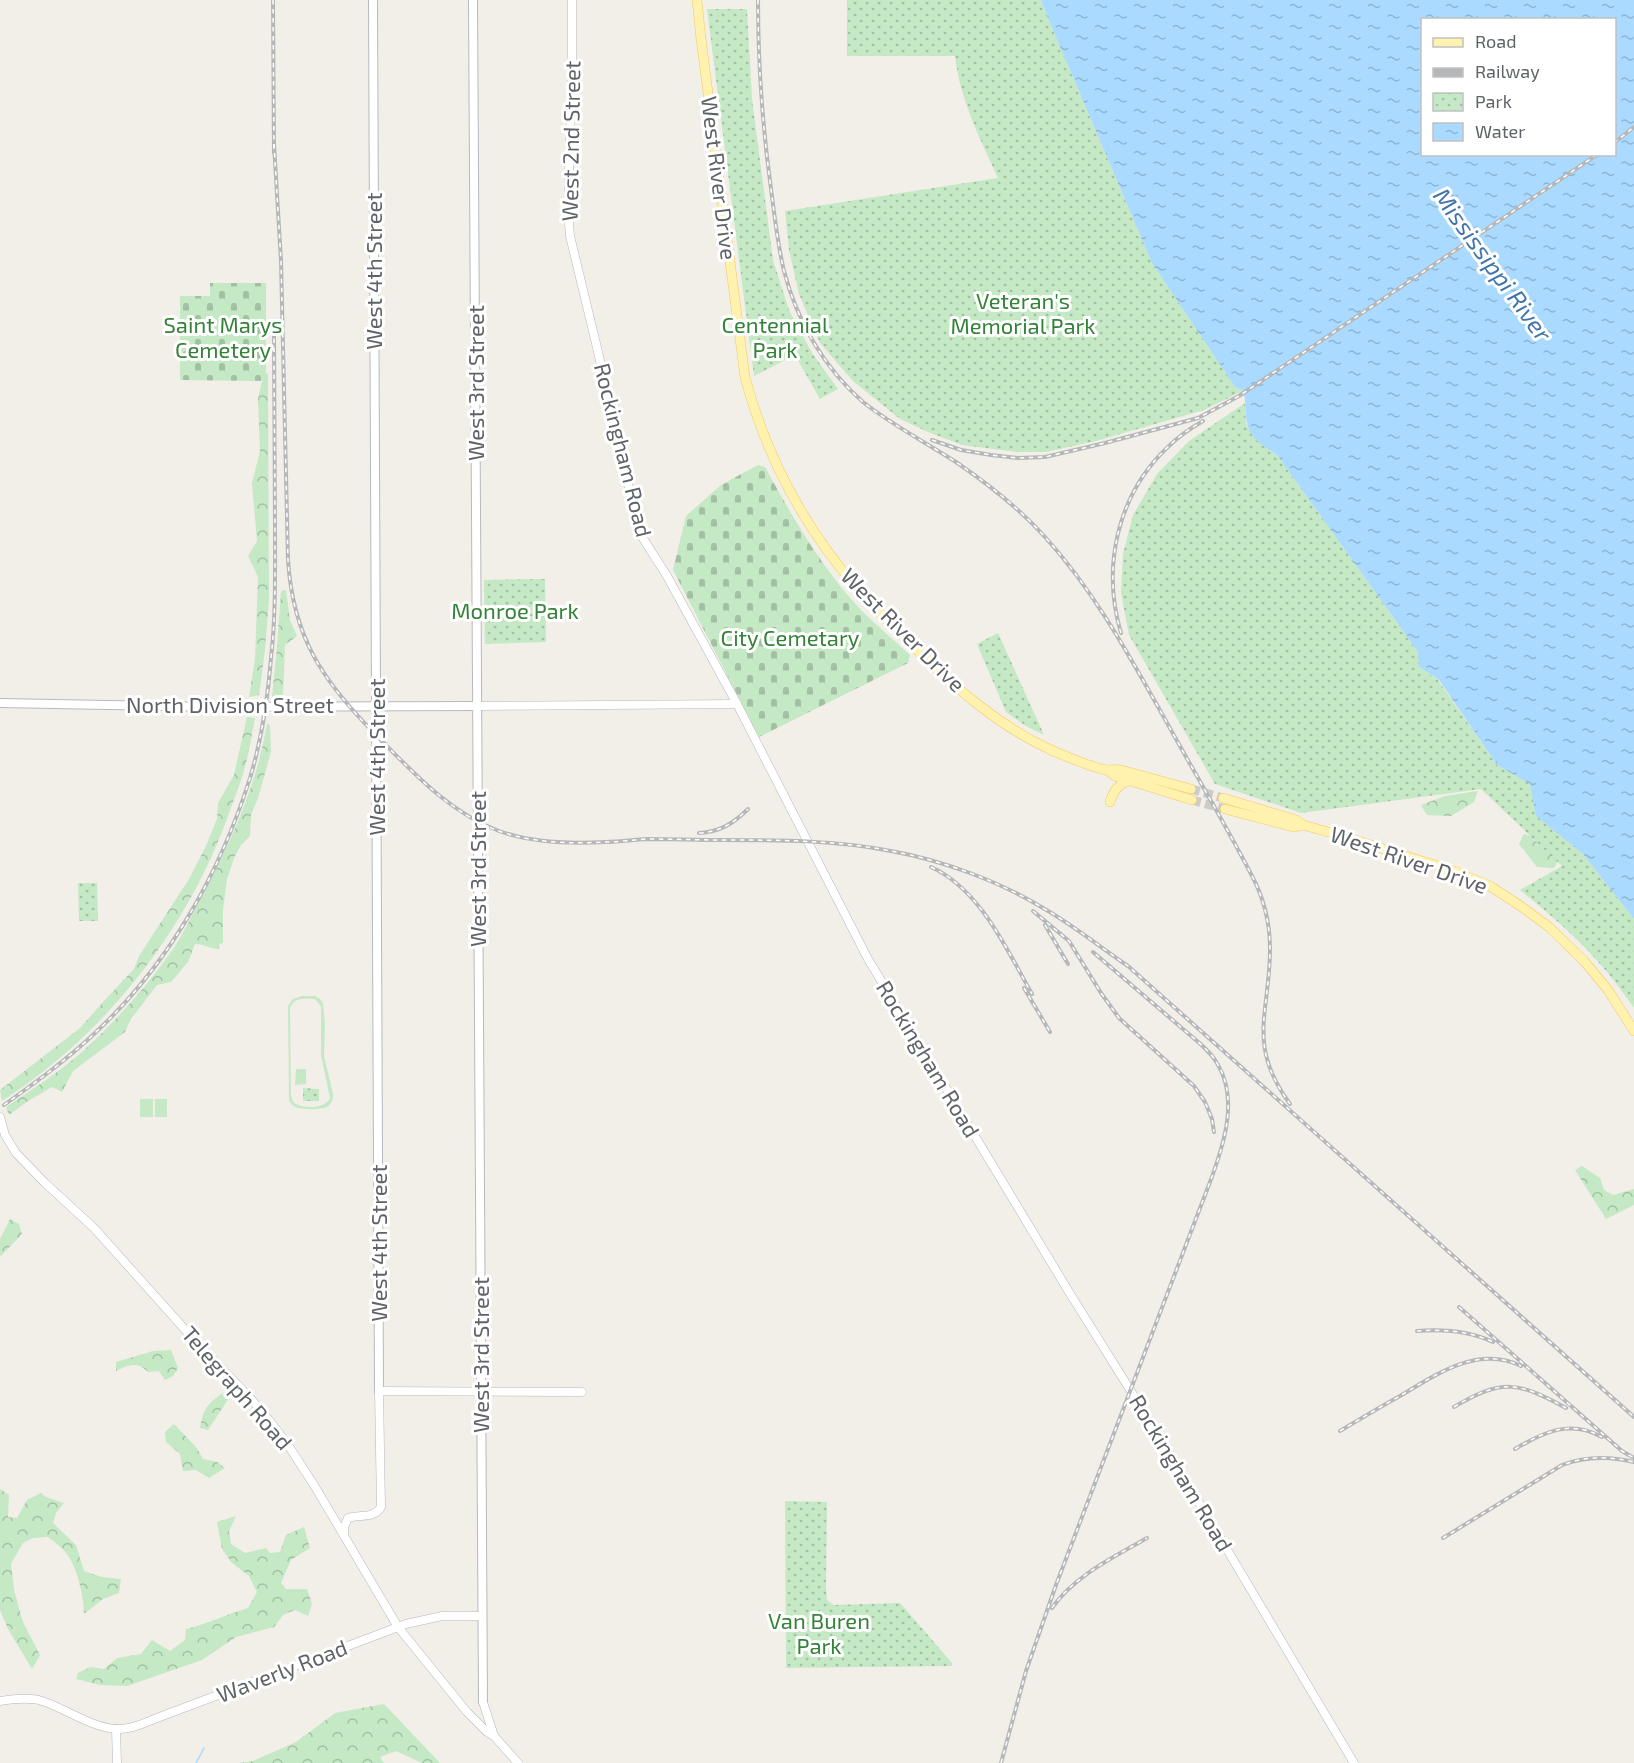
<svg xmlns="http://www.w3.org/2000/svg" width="1634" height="1763" font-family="'Exo 2',sans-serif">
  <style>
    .grass { fill: #c5e8c5; fill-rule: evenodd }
    .forest { fill: url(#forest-crowns) }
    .cemetery { fill: url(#cemetery-stones) }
    .park { fill: url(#park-dots) }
    .water { fill: url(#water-ripples); fill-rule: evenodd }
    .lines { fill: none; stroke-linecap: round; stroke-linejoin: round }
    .stream { stroke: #aadaff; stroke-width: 1.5 }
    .primary-tunnel { stroke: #ccccc8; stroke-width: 9; stroke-dasharray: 9 4.5; stroke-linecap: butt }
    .tertiary-casing { stroke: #b5b8bc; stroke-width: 9 }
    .secondary-casing { stroke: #b6babf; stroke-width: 10 }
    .primary-casing { stroke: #f2c960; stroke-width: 10 }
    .tertiary { stroke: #fff; stroke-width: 8 }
    .secondary { stroke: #fff; stroke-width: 8 }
    .primary { stroke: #fff2af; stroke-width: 9 }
    .rail-casing { stroke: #b6b7b8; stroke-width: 4 }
    .rail { stroke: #fff; stroke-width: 1.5; stroke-dasharray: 4.5; stroke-linecap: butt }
    .labels { text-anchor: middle; stroke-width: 6; stroke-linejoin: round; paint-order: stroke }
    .street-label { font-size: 22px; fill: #5f6368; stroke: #fff }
    .park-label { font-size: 22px; fill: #348238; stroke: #fff }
    .water-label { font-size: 24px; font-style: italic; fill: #4174aa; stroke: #fff }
  </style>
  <defs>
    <pattern id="forest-crowns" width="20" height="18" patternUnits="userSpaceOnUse" patternTransform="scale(1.5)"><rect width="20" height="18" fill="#c5e8c5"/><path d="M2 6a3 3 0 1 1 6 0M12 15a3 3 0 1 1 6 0" fill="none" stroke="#a3c0a4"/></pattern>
    <pattern id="cemetery-stones" width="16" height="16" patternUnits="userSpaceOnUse" patternTransform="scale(1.5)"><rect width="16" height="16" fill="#c5e8c5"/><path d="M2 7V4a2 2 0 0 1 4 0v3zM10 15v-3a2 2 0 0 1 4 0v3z" fill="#a3c0a4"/></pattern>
    <pattern id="park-dots" width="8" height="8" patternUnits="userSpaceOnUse" patternTransform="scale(1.5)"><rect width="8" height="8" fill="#c5e8c5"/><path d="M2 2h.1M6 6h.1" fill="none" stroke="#a3c0a4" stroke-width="1.8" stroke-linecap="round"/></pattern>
    <pattern id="water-ripples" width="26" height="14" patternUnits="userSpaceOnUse" patternTransform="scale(1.5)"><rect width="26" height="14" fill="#aadaff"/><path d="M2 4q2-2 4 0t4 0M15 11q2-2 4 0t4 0" fill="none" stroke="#8eb4d2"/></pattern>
  </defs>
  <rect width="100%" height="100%" fill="#f1efe8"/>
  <!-- grass -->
  <g class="grass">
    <path d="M302 996H315L320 999 323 1003 325 1025 324 1056 333 1094C333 1099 332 1104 327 1107 322 1110 298 1110 294 1106 290 1104 290 1102 289 1098L288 1006 293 999ZM315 999 321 1006V1055L330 1098C325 1109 304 1109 294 1103L291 1097 290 1008C294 997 305 999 315 999Z"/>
    <polygon points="296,1069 306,1069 306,1084 295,1085"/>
    <rect x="140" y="1099" width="13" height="18"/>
    <rect x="155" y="1099" width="12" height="18"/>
  </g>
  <!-- forest -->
  <g class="forest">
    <polygon points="268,373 269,600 265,650 259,695 249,697 255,659 258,577 248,556 257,541 252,483 260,451 258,399 263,376"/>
    <polygon points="286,590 290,620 297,636 285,645 283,696 272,697 277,646 281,591"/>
    <path d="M247 717 255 718C252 733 250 748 246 763 243 776 238 789 233 802 192 924 110 1031 2 1101L0 1090 80 1028 103 1002 134 969 139 956 189 879 206 846 217 819 218 803 234 775Z"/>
    <path d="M267 724 270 725 271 752 258 798 251 815 250 836 241 845 234 858 227 879 223 910V943L219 944 220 949C210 949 203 944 195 944L188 962 171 982 157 985 131 1019 125 1032 73 1071 62 1092 52 1087 28 1101 9 1115 6 1107C32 1090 59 1072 83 1051 116 1021 147 986 173 949 183 934 191 917 199 901 230 845 256 787 267 724Z"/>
    <polygon points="1478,791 1474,802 1451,816 1427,815 1421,805 1445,796"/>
    <polygon points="1524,834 1534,837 1559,859 1554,868 1537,867 1519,844"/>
    <polygon points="1582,1166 1600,1178 1604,1190 1613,1195 1634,1189 1634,1205 1606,1219 1575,1170"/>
    <polygon points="10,1219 19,1224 22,1234 0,1257 0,1239"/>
    <path d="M171 1350 178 1368 173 1376 165 1380 159 1371 148 1372C137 1361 129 1365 116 1371V1362L153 1351Z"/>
    <path d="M227 1390 231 1395 208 1430 200 1428C204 1405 210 1402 227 1390Z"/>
    <polygon points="174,1424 196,1447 203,1459 217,1462 225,1468 209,1478 196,1470 183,1471 180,1454 166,1442 165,1432"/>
    <path d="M0 1489 9 1495 8 1517 17 1518 27 1500 41 1493 46 1497 64 1503 56 1513 53 1523 76 1545 84 1571 102 1577 121 1579 119 1593 103 1599 84 1614C84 1598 78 1571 69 1557 64 1549 56 1543 48 1537L33 1538 23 1543 11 1564 14 1590 23 1622 40 1655 32 1669 8 1629 0 1610Z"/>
    <path d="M236 1516 229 1531 231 1544 245 1553 266 1548 270 1553 280 1552 286 1535 304 1527 310 1548 291 1560 281 1583 286 1589H307L312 1604 308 1616 295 1610 283 1615 274 1627 236 1637 202 1660 127 1686 100 1685 76 1679 78 1673 90 1667 104 1669 117 1658 141 1654 152 1640 170 1651 185 1640 186 1629C207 1624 227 1614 248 1608L257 1592 249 1576 231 1562 222 1549 217 1522Z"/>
    <polygon points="384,1704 440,1763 422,1763 396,1751 380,1757 384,1763 239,1763 253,1761 296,1742 335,1713"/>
  </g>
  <!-- cemetery -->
  <g class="cemetery">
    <polygon points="210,283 266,283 266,381 180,380 180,296 210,296"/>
    <path d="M758 465 765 467C793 518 822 569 862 611 877 626 894 640 910 655L908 663 759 737 673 570 686 516 721 485Z"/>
  </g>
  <!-- park -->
  <g class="park">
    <path d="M847 0H1041L1047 16 1152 263 1235 387 1243 391 1204 410 1096 441 1046 452H1017L962 445 928 432 900 419 853 381 820 343 799 294 789 250 785 211 998 178C980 138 960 100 955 56H847Z"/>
    <polygon points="707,9 747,9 752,99 773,260 789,310 812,353 838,389 820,399 795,355 754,376"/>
    <path d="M1245 403 1246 424 1256 440 1277 455 1418 652 1419 667 1438 680 1497 765 1530 784 1537 816 1583 854 1634 919V1008C1601 959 1566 927 1520 890L1562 866 1481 789 1301 813 1215 784 1129 635 1121 593 1123 554 1133 515 1157 474 1189 441Z"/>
    <polygon points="545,579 546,642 485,644 484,580"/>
    <polygon points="998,633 1044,735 1026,726 1006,712 977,644"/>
    <polygon points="78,883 97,883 98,921 79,921"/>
    <polygon points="303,1088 319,1089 319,1101 303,1101"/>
    <polygon points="785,1501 827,1502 826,1589 827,1600 833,1605 900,1603 952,1663 952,1666 786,1668"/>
  </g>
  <!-- water -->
  <path class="water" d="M1041 0H1634V919L1583 854 1536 816 1530 784 1497 765 1439 680 1419 667 1418 652 1277 455C1260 443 1247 438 1246 415 1245 407 1246 399 1243 391L1235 387 1152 263 1047 16ZM1422 20H1614V154H1422Z"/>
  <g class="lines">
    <!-- stream -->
    <polyline class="stream" points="196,1763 204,1748"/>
    <!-- primary-tunnel -->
    <g class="primary-tunnel">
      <polyline points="1191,789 1223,798"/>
      <polyline points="1192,800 1225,809"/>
    </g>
    <!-- tertiary casing -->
    <g class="tertiary-casing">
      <g id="tertiary">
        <polyline points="572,0 572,73 568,209 570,236 599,356 617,440 640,532 644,540 667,576 737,704 868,959 1069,1292 1172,1457 1354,1763"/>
        <polyline points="478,706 737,704"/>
        <polyline points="0,1117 5,1135 16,1153 44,1182 94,1228 189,1334 251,1399 269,1420 288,1445 314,1485 398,1627 467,1712 487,1732 494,1736 518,1763"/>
        <path d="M344 1535V1527L348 1518C361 1514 374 1519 381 1507L379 1391 582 1392"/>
        <path d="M0 1701C13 1699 29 1697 42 1701 67 1709 90 1727 116 1729 130 1730 144 1723 157 1718L406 1624 442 1616H482"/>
        <polyline points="483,1702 494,1736"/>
        <polyline points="116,1729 117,1763"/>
      </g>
    </g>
    <!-- secondary casing -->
    <g class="secondary-casing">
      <g id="secondary">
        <polyline points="373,0 379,1391"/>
        <polyline points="473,0 483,1702"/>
        <polyline points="0,703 216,707 478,706"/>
      </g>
    </g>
    <!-- primary casing -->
    <g class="primary-casing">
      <g id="primary">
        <path d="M697 0 701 39 745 377C766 456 803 526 857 588 874 609 895 627 914 647 954 687 999 726 1051 750 1066 756 1092 768 1107 770 1112 770 1116 769 1121 770 1144 776 1168 783 1191 789"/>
        <polyline points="1107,770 1115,776 1192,800"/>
        <polyline points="1223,798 1296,820 1303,825 1332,833 1454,871 1490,886 1522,907 1549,927 1584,961 1608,990 1634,1031"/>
        <path d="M1110 802C1114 790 1118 784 1130 781"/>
        <polyline points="1225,809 1293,827 1303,825"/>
      </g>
    </g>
    <!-- tertiary -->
    <use href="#tertiary" class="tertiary"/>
    <!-- secondary -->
    <use href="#secondary" class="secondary"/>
    <!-- primary -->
    <use href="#primary" class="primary"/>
    <!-- rail casing -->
    <g class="rail-casing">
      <g id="rail">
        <polyline points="273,0 274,153"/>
        <path d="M758 0C758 61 762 121 770 181 774 211 777 242 784 271 797 321 824 368 863 402 892 425 925 442 956 462 988 484 1019 508 1045 537 1095 592 1130 657 1166 721 1194 772 1224 822 1251 874 1263 896 1270 923 1270 949 1270 1013 1246 1044 1290 1104"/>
        <polyline points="1614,143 1634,127"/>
        <path d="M274 144 281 261 288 560C293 637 322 680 375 734 412 771 448 812 499 831 532 843 570 844 605 842 618 842 632 840 646 839 671 839 697 840 722 840 779 840 835 840 891 851 941 860 999 881 1043 908 1073 925 1100 947 1128 966L1634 1417"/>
        <polyline points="932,440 961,450 991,455 1018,458 1045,457 1105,443 1198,418 1239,396 1598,154"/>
        <path d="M1121 633C1101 566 1118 493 1169 446 1179 436 1191 428 1203 421"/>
        <path d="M699 833C720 832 734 823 748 809"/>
        <path d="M931 867C980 889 1007 950 1032 994"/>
        <polyline points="1033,911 1069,941 1101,993 1119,1018 1194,1086 1205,1102 1212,1119 1214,1132"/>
        <polyline points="1045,925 1068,964"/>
        <polyline points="1024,988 1050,1032"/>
        <path d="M4 1105C36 1082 68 1059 96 1032 169 964 220 873 250 778 261 742 268 696 271 658 276 614 275 570 275 527 275 463 274 400 274 336"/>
        <polyline points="1459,1307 1622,1451 1634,1458"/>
        <path d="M1417 1331C1442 1329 1470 1331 1493 1342"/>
        <path d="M1454 1407C1502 1378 1519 1382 1566 1408"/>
        <path d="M1340 1431C1360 1419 1380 1407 1400 1396 1437 1374 1478 1345 1521 1366"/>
        <path d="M1515 1449C1544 1432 1570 1419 1602 1437"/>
        <path d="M1443 1538 1562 1465C1586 1456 1609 1456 1634 1462"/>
        <path d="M1052 1608C1074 1576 1114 1557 1147 1538"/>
        <path d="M1001 1763 1026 1671 1056 1585 1210 1182C1223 1147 1239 1100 1218 1065 1213 1055 1205 1048 1197 1041L1093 952"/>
      </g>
    </g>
    <!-- rail -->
    <use href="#rail" class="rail"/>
  </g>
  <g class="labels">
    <!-- street labels -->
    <g class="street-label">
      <text transform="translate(571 141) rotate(-89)" y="8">West 2nd Street</text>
      <text transform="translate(719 178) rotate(83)" y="8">West River Drive</text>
      <text transform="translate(374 271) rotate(-90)" y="8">West 4th Street</text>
      <text transform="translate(476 383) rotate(-90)" y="8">West 3rd Street</text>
      <text transform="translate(623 450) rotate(76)" y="8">Rockingham Road</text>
      <text transform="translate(903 630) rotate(45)" y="8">West River Drive</text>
      <text x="230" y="713">North Division Street</text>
      <text transform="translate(377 757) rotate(-90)" y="8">West 4th Street</text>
      <text transform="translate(1409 860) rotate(19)" y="8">West River Drive</text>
      <text transform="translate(478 869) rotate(-90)" y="8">West 3rd Street</text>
      <text transform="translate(928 1059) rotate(59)" y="8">Rockingham Road</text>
      <text transform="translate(379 1243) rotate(-90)" y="8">West 4th Street</text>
      <text transform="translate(481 1355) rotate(-90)" y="8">West 3rd Street</text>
      <text transform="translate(237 1388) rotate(49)" y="8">Telegraph Road</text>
      <text transform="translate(1181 1473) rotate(59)" y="8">Rockingham Road</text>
      <text transform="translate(282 1671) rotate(-21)" y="8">Waverly Road</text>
    </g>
    <!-- park labels -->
    <g class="park-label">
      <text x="1023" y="309">Veteran's<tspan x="1023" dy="25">Memorial Park</tspan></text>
      <text x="223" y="333">Saint Marys<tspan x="223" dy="25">Cemetery</tspan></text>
      <text x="775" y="333">Centennial<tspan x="775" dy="25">Park</tspan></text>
      <text x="515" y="619">Monroe Park</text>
      <text x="790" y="646">City Cemetary</text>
      <text x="819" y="1629">Van Buren<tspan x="819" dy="25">Park</tspan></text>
    </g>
    <!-- water labels -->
    <g class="water-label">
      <text transform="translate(1492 265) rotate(54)" y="8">Mississippi River</text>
    </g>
  </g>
  <!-- legend -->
  <rect x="1421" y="18" width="195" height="138" fill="#ffffff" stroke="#bfc1c3" stroke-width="1.5"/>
  <rect x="1433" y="38" width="30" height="9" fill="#fff2af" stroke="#bfc1c3" stroke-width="1.5"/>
  <text x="1475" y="48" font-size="18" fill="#5f6368">Road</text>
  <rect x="1433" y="68" width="30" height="9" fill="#b6b7b8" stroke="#bfc1c3" stroke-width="1.5"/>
  <text x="1475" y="78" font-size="18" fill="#5f6368">Railway</text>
  <rect x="1433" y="93" width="30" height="18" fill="url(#park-dots)" stroke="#bfc1c3" stroke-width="1.5"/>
  <text x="1475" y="108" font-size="18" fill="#5f6368">Park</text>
  <rect x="1433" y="123" width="30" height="18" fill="url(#water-ripples)" stroke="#bfc1c3" stroke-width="1.5"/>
  <text x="1475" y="138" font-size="18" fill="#5f6368">Water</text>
</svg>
